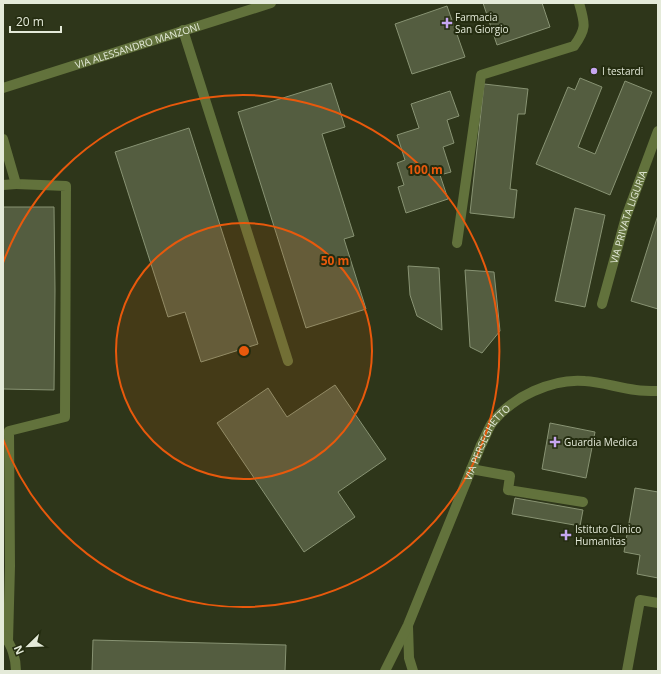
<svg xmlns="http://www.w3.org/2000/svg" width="661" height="674" font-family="'Open Sans',sans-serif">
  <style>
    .building { fill: #545d40; stroke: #889373 }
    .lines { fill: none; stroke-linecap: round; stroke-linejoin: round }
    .minor { stroke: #62723c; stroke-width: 10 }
    .ring { fill: none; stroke: #e8590c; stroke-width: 2 }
    .poi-dot { fill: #c6a6f0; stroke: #242c10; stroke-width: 1.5 }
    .labels { text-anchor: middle; stroke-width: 4; stroke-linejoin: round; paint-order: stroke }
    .poi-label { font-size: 10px; fill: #e4ead9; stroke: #242c10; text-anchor: start }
    .street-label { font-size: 10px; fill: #e4ead9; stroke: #242c10 }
    .centre { fill: #e8590c; stroke: #242c10; stroke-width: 2 }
    .ring-label { font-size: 12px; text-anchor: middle; font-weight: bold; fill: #e8590c; stroke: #242c10; stroke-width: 4; stroke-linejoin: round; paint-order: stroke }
  </style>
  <rect width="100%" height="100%" fill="#2e361a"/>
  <!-- building -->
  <g class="building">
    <polygon points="483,3 542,3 550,27 497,45"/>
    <polygon points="447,6 465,57 412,74 395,24"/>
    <polygon points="580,78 602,87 578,147 595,154 625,81 652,92 610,195 536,164 568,87 575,90"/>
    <polygon points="331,83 345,127 322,134 354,236 344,239 366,309 306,328 238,112"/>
    <polygon points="484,84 528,89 525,114 518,114 510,189 517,190 514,218 470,213"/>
    <polygon points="450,91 459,116 447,120 454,143 443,147 451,172 440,175 448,199 406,213 398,187 404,185 397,163 405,160 397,135 419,128 411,104"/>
    <polygon points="189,128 258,344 201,362 185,312 168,317 115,152"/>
    <polygon points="3,207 54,207 55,290 54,390 3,389"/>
    <polygon points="575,208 605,215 585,307 555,301"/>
    <polygon points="658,215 658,309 631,301"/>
    <polygon points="408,266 439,268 442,330 417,316 410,295"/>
    <polygon points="465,270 494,272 500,331 482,353 470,347"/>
    <polygon points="335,385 386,459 338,492 355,517 304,552 217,423 268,388 287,417"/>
    <polygon points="550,423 595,432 586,478 542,469"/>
    <polygon points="635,488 658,492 658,578 637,574 640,555 624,552"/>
    <polygon points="515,498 583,510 580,526 512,514"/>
    <polygon points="93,640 286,645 285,671 92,671"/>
  </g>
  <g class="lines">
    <!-- minor -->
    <g class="minor">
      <polyline points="183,30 288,361"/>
      <path id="s1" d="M3 88 271 3"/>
      <polyline points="3,139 16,184 66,186 65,417 9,431 10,566 8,641"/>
      <polyline points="3,185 16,184"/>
      <path d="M457 243 481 75 574 46C587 28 585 24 579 3"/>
      <path id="s2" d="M602 304 626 217 658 131"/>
      <polyline points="471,469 510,476 508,490 583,502"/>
      <polyline points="408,627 409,658 413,671"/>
      <path d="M4 636C12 645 16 659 16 671"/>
      <path id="s3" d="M385 671 408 625 481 445C485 438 488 429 492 423 512 397 552 378 585 381 602 382 619 388 636 390 643 391 651 391 658 391"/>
      <polyline points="627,671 640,600 658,603"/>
    </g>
  </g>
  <!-- distance rings -->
  <circle cx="244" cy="351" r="128" fill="#e8590c" fill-opacity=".12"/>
  <g class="ring">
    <circle cx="244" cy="351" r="128"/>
    <path d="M3 263A256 256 0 1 1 3 439"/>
  </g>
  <!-- markers -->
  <g class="poi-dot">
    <path d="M445 17h4v4h4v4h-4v4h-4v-4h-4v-4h4z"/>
    <circle cx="594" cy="71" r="4"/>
    <path d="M553 436h4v4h4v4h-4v4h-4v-4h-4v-4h4z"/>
    <path d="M564 529h4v4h4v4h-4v4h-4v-4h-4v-4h4z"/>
  </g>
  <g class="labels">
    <!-- poi labels -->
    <g class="poi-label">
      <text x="455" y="21">Farmacia<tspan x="455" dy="12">San Giorgio</tspan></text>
      <text x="602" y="75">I testardi</text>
      <text x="564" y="446">Guardia Medica</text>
      <text x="575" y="533">Istituto Clinico<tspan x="575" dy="12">Humanitas</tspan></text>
    </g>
    <!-- street labels -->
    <g class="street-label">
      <text dy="4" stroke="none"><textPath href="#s1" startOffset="141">VIA ALESSANDRO MANZONI</textPath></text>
      <text dy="4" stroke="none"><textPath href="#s2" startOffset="91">VIA PRIVATA LIGURIA</textPath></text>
      <text dy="4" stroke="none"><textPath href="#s3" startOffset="251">VIA PERSEGHETTO</textPath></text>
    </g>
  </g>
  <circle cx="244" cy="351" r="6" class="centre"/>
  <g class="ring-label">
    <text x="425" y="174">100 m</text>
    <text x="335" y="265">50 m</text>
  </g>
  <!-- border -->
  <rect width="661" height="674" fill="none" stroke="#e4ead9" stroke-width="8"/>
  <!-- north arrow -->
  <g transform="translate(28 646) rotate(247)" stroke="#242c10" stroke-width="3" paint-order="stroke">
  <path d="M0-3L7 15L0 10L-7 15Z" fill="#e4ead9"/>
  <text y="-6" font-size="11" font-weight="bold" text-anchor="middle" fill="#e4ead9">N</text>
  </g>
  <!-- scale -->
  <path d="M10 26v6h51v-6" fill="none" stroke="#e4ead9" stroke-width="2"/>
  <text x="16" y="26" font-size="12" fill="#e4ead9" stroke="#242c10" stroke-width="3" paint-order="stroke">20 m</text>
</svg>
